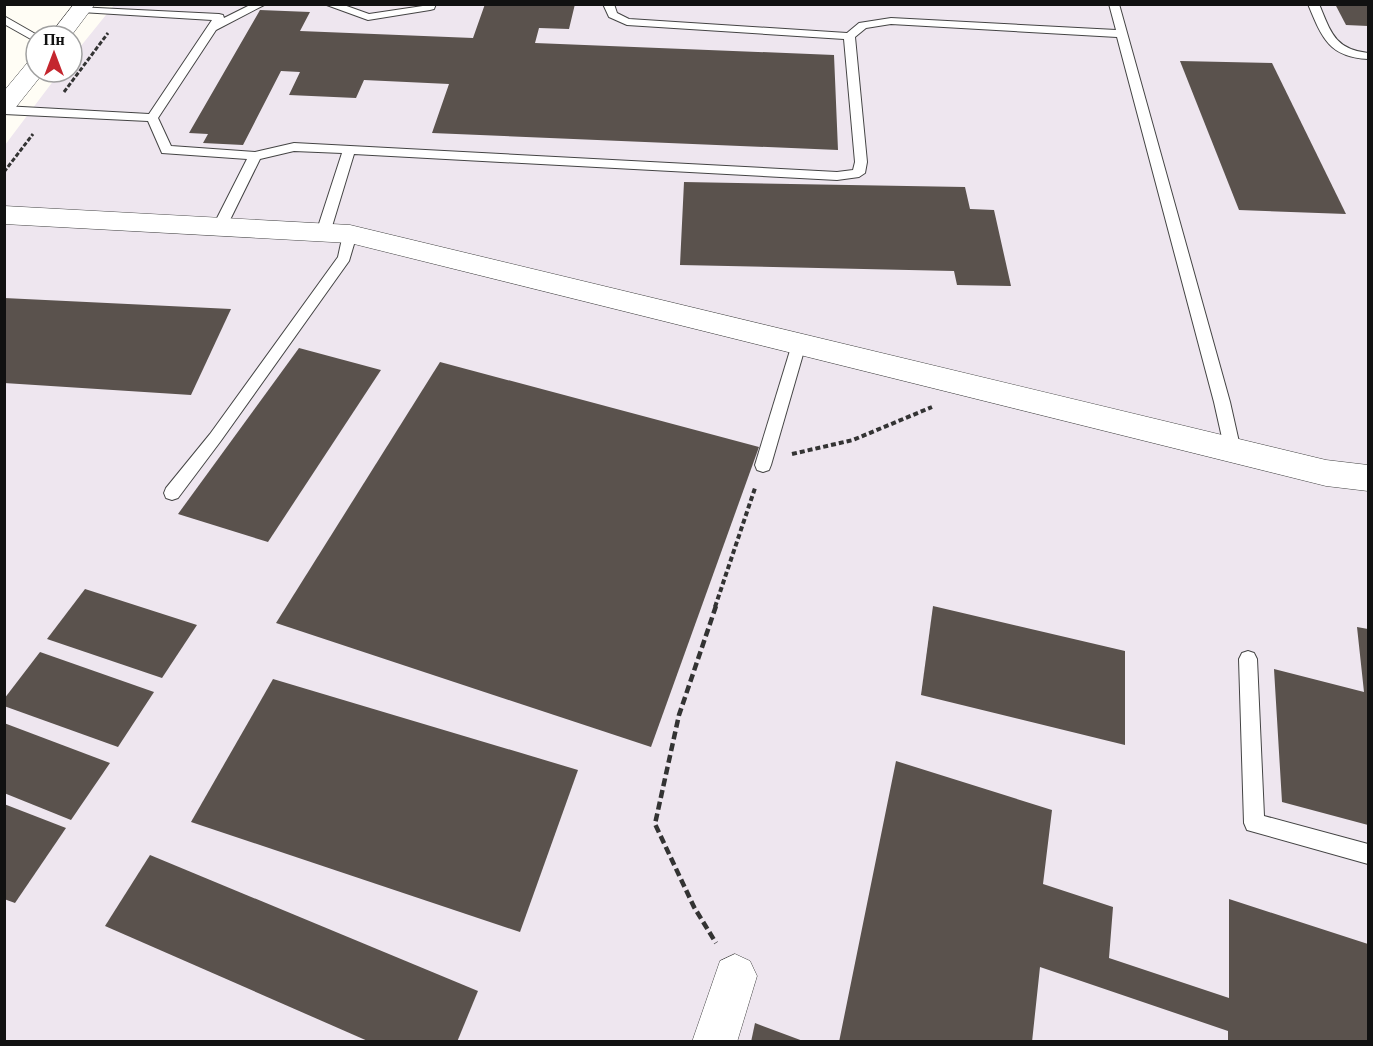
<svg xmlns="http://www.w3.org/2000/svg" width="1373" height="1046" font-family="'Libre Baskerville',serif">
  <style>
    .industrial { fill: #eee6ef }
    .building { fill: #5a524d }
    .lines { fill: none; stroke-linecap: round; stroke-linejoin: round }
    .service-casing { stroke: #444; stroke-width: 2 }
    .minor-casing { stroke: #444; stroke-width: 1 }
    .tertiary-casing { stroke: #444; stroke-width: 1 }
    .path-far2 { stroke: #333; stroke-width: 3; stroke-dasharray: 4.5 2; stroke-linecap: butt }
    .path-far1 { stroke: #333; stroke-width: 4; stroke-dasharray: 5 3; stroke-linecap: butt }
    .path { stroke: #333; stroke-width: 4.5; stroke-dasharray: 8 4; stroke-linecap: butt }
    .service { fill: #fff; fill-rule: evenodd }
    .minor { fill: #fff; fill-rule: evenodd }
    .tertiary { fill: #fff; fill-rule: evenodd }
  </style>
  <rect width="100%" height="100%" fill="#fffdf5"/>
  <!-- industrial -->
  <polygon class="industrial" points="114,5 1368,5 1368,1041 5,1042 5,145 60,72 72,72 72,57"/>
  <!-- building -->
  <g class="building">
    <polygon points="485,4 575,4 569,29 539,28 535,43 834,55 838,150 432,133 449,84 364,80 356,98 289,95 300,72 281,71 243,145 203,143 208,134 189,133 260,10 310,12 300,31 473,38"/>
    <polygon points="1335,4 1368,4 1368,26 1346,25"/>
    <polygon points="1180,61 1272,63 1346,214 1239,210"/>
    <polygon points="684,182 965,187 970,209 994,210 1011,286 957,285 954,271 680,265"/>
    <polygon points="4,298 231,309 191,395 4,383"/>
    <polygon points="299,348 381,370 268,542 178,514"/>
    <polygon points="440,362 759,447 651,747 276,623"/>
    <polygon points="85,589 197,625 162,678 47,639"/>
    <polygon points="933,606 1125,651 1125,745 921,695"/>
    <polygon points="1357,627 1368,629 1368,825 1282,802 1274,669 1364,692"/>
    <polygon points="40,652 154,692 118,747 4,706 4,699"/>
    <polygon points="273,679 578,770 520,932 191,822"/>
    <polygon points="4,723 110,763 71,820 4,793"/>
    <polygon points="896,761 1052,810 1043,884 1113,907 1109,958 1229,998 1229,899 1368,944 1368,1042 1228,1042 1228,1031 1040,967 1032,1042 839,1042"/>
    <polygon points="4,804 66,828 15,903 4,899"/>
    <polygon points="150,855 478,991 457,1042 370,1042 105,926"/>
    <polygon points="755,1023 803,1041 803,1042 751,1042"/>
  </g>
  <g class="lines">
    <!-- service casing -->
    <g class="service-casing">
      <g id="service">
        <polygon points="252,4 266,4 216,30 158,118 171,146 255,152 294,143 837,172 853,170 855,162 844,39 627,25 609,17 603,4 614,4 617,13 629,19 847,33 859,23 891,18 1116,30 1109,4 1119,4 1230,402 1241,451 1239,456 1233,457 1227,456 1225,451 1214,402 1117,37 891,24 866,28 855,37 867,162 865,173 859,177 837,180 354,154 330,233 323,238 316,233 342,153 294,151 260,159 226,228 219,232 212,228 247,159 162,153 148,121 4,114 4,106 149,114 212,20 81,12 77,11 77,7 219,14 223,15 224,18"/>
        <polygon points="324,4 341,4 369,14 436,4 434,9 430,10 368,20"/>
        <path d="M1308 4H1319C1331 33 1335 49 1368 53V59C1329 57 1322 38 1308 4Z"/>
        <polygon points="4,16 39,36 36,36 36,42 4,24"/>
        <polygon points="350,229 357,234 349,261 220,442 178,498 172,500 166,498 164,493 166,488 210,434 338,257 343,234"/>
        <polygon points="799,339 806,344 771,465 769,470 763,472 757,470 755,465 792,344"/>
        <polygon points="1248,651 1254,653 1257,659 1264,816 1368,844 1368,864 1247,830 1244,823 1239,659 1242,653"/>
      </g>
    </g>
    <!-- minor casing -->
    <g class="minor-casing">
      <g id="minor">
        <polygon points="4,206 350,225 1326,460 1368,465 1368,491 1326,486 350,243 4,224"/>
        <polygon points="735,954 750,961 757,976 737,1042 692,1042 720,961"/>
      </g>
    </g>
    <!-- tertiary casing -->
    <g class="tertiary-casing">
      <g id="tertiary">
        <polygon points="74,4 95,4 71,36 49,36"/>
        <polygon points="36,60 36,72 44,72 12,112 4,114 4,91 28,62"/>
      </g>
    </g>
    <!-- path-far2 -->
    <g class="path-far2">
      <polyline points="64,92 108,33"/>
      <polyline points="4,172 33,134"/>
    </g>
    <!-- path-far1 -->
    <g class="path-far1">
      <polyline points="792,454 853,440 932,407"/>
      <polyline points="715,607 755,488"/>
    </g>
    <!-- path -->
    <polyline class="path" points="716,606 679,715 655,824 694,907 716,943"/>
    <!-- service -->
    <use href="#service" class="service"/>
    <!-- minor -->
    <use href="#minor" class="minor"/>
    <!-- tertiary -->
    <use href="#tertiary" class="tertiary"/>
  </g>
  <!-- border -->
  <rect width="1373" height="1046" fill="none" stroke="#111111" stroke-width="12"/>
  <!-- north arrow -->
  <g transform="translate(54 54)"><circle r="28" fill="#ffffff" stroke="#a0a0a0" stroke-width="1.5"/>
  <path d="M0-4.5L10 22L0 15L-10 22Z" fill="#c4262e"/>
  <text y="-9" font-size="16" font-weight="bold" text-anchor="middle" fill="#111111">Пн</text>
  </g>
</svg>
